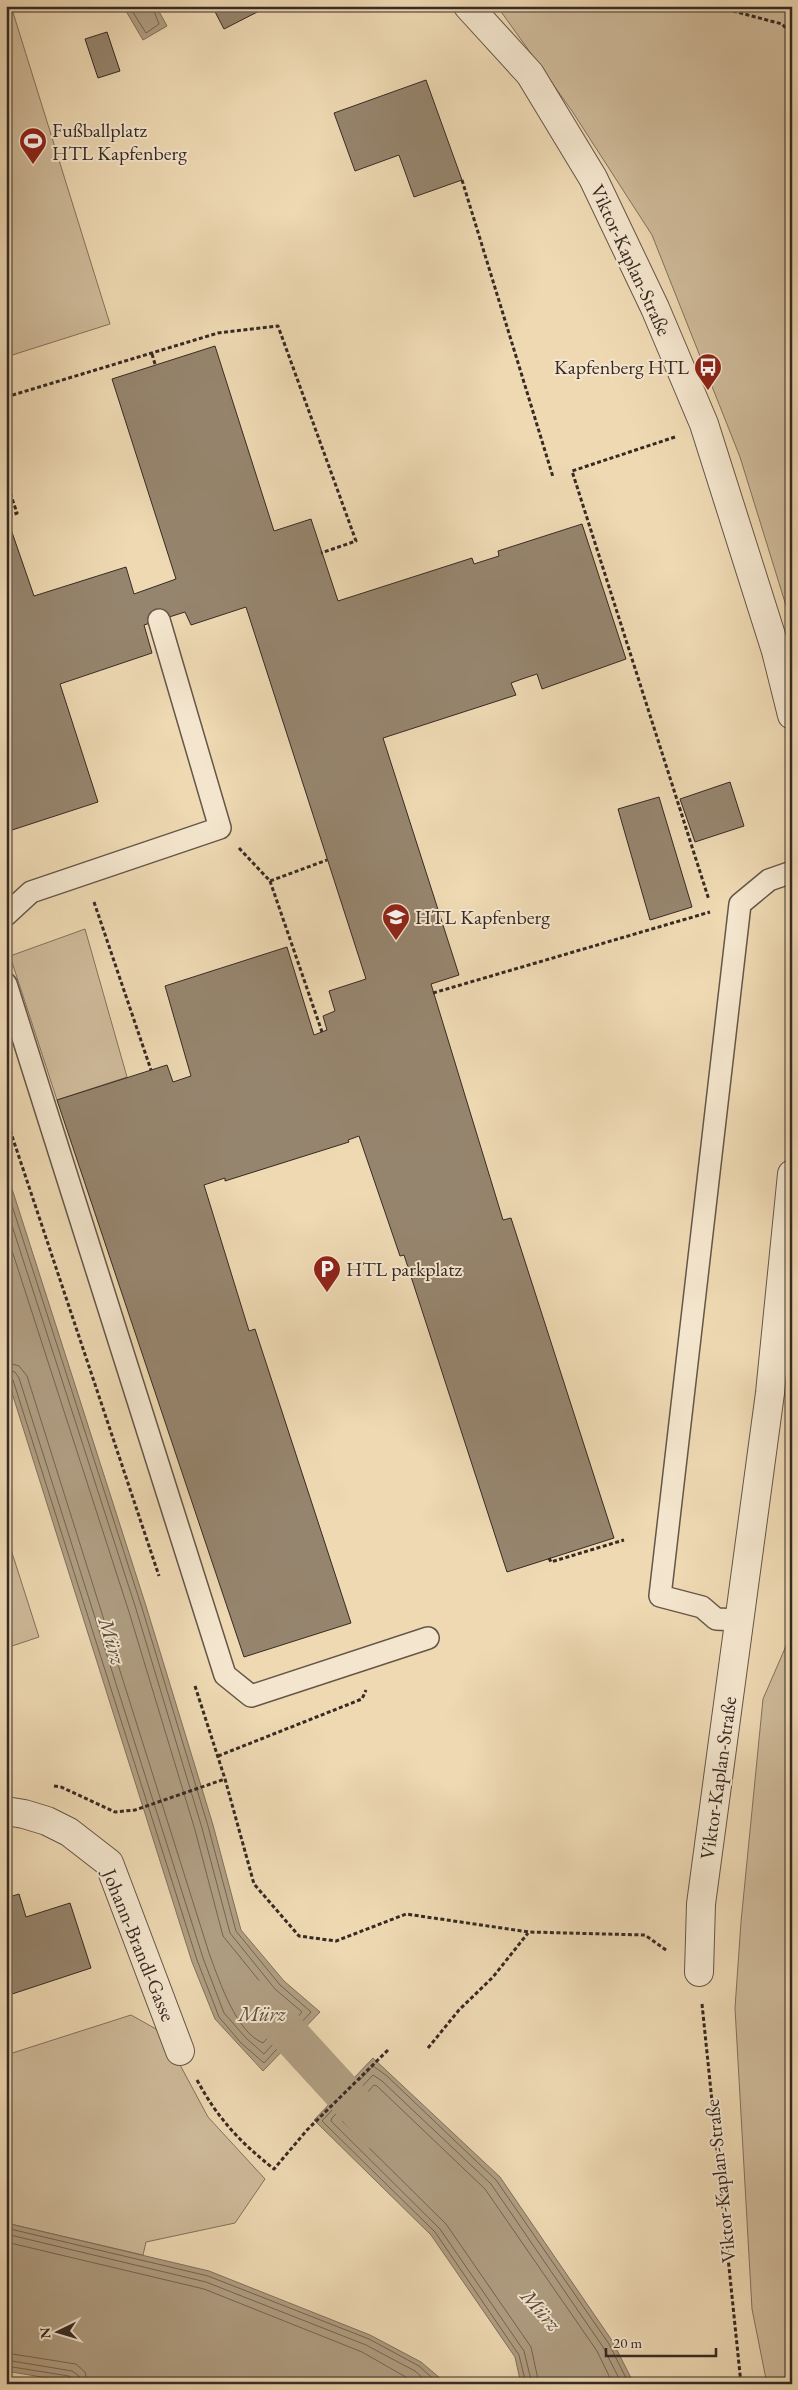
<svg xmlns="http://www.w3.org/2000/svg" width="798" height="2390" font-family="'EB Garamond',serif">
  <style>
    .green { fill: #cfbb9b; stroke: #837260 }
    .water { fill: #b09e82; stroke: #80705c }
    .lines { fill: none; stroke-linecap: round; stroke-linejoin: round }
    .shore { stroke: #746453; stroke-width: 1 }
    .canal { stroke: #b09e82; stroke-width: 39 }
    .building { fill: #96856e; stroke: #372a24 }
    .service-casing { stroke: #655648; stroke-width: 24 }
    .minor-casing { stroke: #655648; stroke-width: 30 }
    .path { stroke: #372a24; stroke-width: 3; stroke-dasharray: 4 2.5; stroke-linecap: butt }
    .service { stroke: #f4e6ce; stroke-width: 21 }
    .minor { stroke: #f4e6ce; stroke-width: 28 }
    .labels { text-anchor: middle; stroke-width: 4; stroke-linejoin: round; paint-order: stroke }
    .poi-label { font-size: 20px; fill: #372a24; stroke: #f4e6ce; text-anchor: start }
    .street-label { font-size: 20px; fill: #372a24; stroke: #f4e6ce }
    .water-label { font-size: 21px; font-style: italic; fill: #5b4d40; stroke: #f4e6ce }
  </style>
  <rect width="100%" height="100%" fill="#eed9b3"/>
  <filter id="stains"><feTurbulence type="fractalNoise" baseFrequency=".004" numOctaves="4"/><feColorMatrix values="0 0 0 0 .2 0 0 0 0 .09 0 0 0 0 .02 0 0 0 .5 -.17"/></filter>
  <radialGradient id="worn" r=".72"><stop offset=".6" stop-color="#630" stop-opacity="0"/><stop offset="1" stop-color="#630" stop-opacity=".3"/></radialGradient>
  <!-- green -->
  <g class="green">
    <polygon points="6,6 11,6 110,324 6,357"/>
    <polygon points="497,6 792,6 792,625 740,457 652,235 572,111"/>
    <polygon points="85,929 127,1077 57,1100 10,956"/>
    <polygon points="6,1534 39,1637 6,1648"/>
    <polygon points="792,1632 792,2384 767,2384 752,2309 735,2008 741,1922 763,1699"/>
    <polygon points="131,2015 156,2029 179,2063 208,2117 265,2179 235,2223 146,2242 143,2255 6,2223 6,2055"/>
  </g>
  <!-- water -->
  <g class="water">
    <polygon points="123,6 156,6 167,26 143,40"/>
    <polygon points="6,1170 146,1606 213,1825 241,1930 284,1981 320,2012 263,2071 215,2019 192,1962 6,1374"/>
    <polygon points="373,2058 500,2177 613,2342 634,2384 521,2384 515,2357 431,2235 314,2120"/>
    <polygon points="6,2223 209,2271 370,2335 421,2362 447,2384 83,2384 6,2371"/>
  </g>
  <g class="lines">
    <!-- shore -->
    <g class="shore">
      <polyline points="129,6 146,33 159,24 152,6"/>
      <polyline points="6,1187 142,1608 208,1826 236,1931 280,1985 311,2012 264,2063 241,2043 219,2017 197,1960 13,1380 6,1376"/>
      <polyline points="6,1207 136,1609 202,1828 230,1933 275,1989 302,2012 264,2054 246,2038 224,2013 203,1958 19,1378 15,1372 6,1370"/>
      <path d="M6 1232 129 1612 195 1830 223 1936 270 1994 291 2013 263 2043C236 2032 220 1982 210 1956L27 1376 19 1366 6 1362"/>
      <polyline points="6,2228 208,2276 369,2339 419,2366 439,2384"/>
      <polyline points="6,2234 206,2282 366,2345 415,2371 429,2384"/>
      <polyline points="6,2242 204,2289 362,2352 418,2384"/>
      <polyline points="6,2353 76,2364 85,2372 88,2384"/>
      <polyline points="6,2360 72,2371 79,2376 81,2384"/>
      <polyline points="6,2366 69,2376 73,2379 74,2384"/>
      <polyline points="526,2384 519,2355 435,2232 322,2121 373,2066 387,2076 496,2180 609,2344 629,2384"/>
      <polyline points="532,2384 524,2351 440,2229 331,2121 332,2118 373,2075 382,2081 491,2184 603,2347 622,2384"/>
      <polyline points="539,2384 531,2347 446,2224 342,2121 374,2085 377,2086 485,2189 597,2351 613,2384"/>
    </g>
    <!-- canal -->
    <polyline class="canal" points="258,2000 377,2130"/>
  </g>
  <!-- building -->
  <g class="building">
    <polygon points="212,6 269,6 224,29"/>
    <polygon points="107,32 120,71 98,78 85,39"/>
    <polygon points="426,80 462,180 414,197 399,155 355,171 334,113"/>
    <polygon points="215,346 274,531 311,519 338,601 472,558 474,564 499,556 498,551 582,524 626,659 542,689 537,674 522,679 511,683 516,695 383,738 459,975 431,984 503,1220 511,1218 614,1538 507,1572 404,1255 400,1256 359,1136 348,1140 349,1142 225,1181 225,1178 204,1185 249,1331 255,1329 351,1623 244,1657 57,1100 167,1065 173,1082 191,1076 165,986 287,947 314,1035 327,1030 323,1016 335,1011 329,991 366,979 246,607 191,625 185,612 144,625 152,653 60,684 98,802 6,832 6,515 34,596 126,567 134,594 176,579 112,379"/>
    <polygon points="730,782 744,826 695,842 680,799"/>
    <polygon points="659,797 692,907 650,920 618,809"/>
    <polygon points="19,1894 26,1917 70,1903 91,1968 6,1996 6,1924 8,1923 6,1898"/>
  </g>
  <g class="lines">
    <!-- service casing -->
    <g class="service-casing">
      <g id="service">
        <polyline points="6,915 31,892 220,828 159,620"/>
        <polyline points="6,984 225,1675 251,1696 428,1638"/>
        <polyline points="739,1620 716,1619 702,1607 660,1596 740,904 769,880 792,872"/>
      </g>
    </g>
    <!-- minor casing -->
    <g class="minor-casing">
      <g id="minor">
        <polyline points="468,6 530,74 593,178 655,308 704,424 776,651 792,715"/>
        <polyline points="6,1811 24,1814 47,1821 69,1832 109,1863 180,2051"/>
        <polyline points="699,1972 701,1904 770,1393 792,1174"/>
      </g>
    </g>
    <!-- path -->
    <g class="path">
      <polyline points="714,6 782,24 792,35"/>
      <polyline points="462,180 553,477"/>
      <polyline points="152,354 155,364"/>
      <polyline points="6,397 218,333 278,326 356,541 321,553"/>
      <polyline points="675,437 572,471 709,900"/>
      <polyline points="6,481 17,513 7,517"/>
      <polyline points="239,848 270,881 327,860"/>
      <polyline points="270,881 322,1032"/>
      <polyline points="94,902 151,1070"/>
      <polyline points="433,993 710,912"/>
      <polyline points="6,1118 159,1576"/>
      <polyline points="549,1558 551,1562 624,1540"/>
      <polyline points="195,1686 225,1779 254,1884 299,1936 336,1941 406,1914 529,1932 645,1935 666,1950"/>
      <polyline points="218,1756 362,1699 366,1690"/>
      <polyline points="54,1786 61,1787 115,1812 135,1810 225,1779"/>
      <polyline points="702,2004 741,2384"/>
      <polyline points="428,2048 459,2010 493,1977 528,1933"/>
      <path d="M197 2080C218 2119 240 2142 274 2169L307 2130 388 2050"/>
    </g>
    <!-- service -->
    <use href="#service" class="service"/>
    <!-- minor -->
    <use href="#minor" class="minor"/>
  </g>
  <!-- icons -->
  <defs>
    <g id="stadium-pin" transform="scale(1.4375)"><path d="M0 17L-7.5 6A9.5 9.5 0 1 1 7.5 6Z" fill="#8f2418" stroke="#f4e6ce"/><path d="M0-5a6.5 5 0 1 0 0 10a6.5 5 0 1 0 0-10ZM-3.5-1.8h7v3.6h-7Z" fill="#fff"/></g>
    <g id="bus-pin" transform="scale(1.4375)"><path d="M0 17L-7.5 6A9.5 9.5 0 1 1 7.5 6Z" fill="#8f2418" stroke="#f4e6ce"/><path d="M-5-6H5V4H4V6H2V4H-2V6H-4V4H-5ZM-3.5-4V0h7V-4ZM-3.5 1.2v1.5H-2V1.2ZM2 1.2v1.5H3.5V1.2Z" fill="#fff"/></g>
    <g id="school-pin" transform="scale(1.4375)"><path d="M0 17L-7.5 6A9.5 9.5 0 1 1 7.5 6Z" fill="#8f2418" stroke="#f4e6ce"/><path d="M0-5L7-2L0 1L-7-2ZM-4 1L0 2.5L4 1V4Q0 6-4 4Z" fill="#fff"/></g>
    <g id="parking-pin" transform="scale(1.4375)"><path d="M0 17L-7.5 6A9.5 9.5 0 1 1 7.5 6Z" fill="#8f2418" stroke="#f4e6ce"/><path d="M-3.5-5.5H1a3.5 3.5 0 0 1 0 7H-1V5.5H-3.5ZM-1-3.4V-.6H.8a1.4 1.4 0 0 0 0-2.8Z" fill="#fff"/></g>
  </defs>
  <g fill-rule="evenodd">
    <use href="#stadium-pin" x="33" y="141"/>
    <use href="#bus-pin" x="708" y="367"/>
    <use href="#school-pin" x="396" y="917"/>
    <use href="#parking-pin" x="327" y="1269"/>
  </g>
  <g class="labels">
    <!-- poi labels -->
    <g class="poi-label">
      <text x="52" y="137">Fußballplatz<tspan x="52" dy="23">HTL Kapfenberg</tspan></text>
      <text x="689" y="374" text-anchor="end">Kapfenberg HTL</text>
      <text x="415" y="924">HTL Kapfenberg</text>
      <text x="346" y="1276">HTL parkplatz</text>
    </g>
    <!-- street labels -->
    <g class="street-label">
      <text transform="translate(631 260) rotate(65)" y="7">Viktor-Kaplan-Straße</text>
      <text transform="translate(718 1778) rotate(-82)" y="7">Viktor-Kaplan-Straße</text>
      <text transform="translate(139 1945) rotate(68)" y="7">Johann-Brandl-Gasse</text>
      <text transform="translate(720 2181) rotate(-96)" y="7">Viktor-Kaplan-Straße</text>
    </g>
    <!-- water labels -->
    <g class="water-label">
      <text transform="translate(112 1641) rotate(73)" y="7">Mürz</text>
      <text x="262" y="2021">Mürz</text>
      <text transform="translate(541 2310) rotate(48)" y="7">Mürz</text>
    </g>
  </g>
  <!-- margin -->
  <rect width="798" height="2390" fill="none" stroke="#eed9b3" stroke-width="25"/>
  <rect x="8" y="8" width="783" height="2375" fill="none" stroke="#372a24" stroke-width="2.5"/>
  <rect x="12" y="12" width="773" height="2365" fill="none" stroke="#372a24"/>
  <!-- north arrow -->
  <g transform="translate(58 2332) rotate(265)" stroke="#f4e6ce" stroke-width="4" paint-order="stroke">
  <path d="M0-4L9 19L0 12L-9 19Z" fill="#372a24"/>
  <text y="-8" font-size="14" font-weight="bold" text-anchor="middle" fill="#372a24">N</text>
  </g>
  <!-- scale -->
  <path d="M606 2348v8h110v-8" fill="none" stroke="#372a24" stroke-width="2.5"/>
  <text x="613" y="2348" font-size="15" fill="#372a24" stroke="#f4e6ce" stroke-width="4" paint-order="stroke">20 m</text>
  <rect width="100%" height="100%" filter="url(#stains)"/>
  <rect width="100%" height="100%" fill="url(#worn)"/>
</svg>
